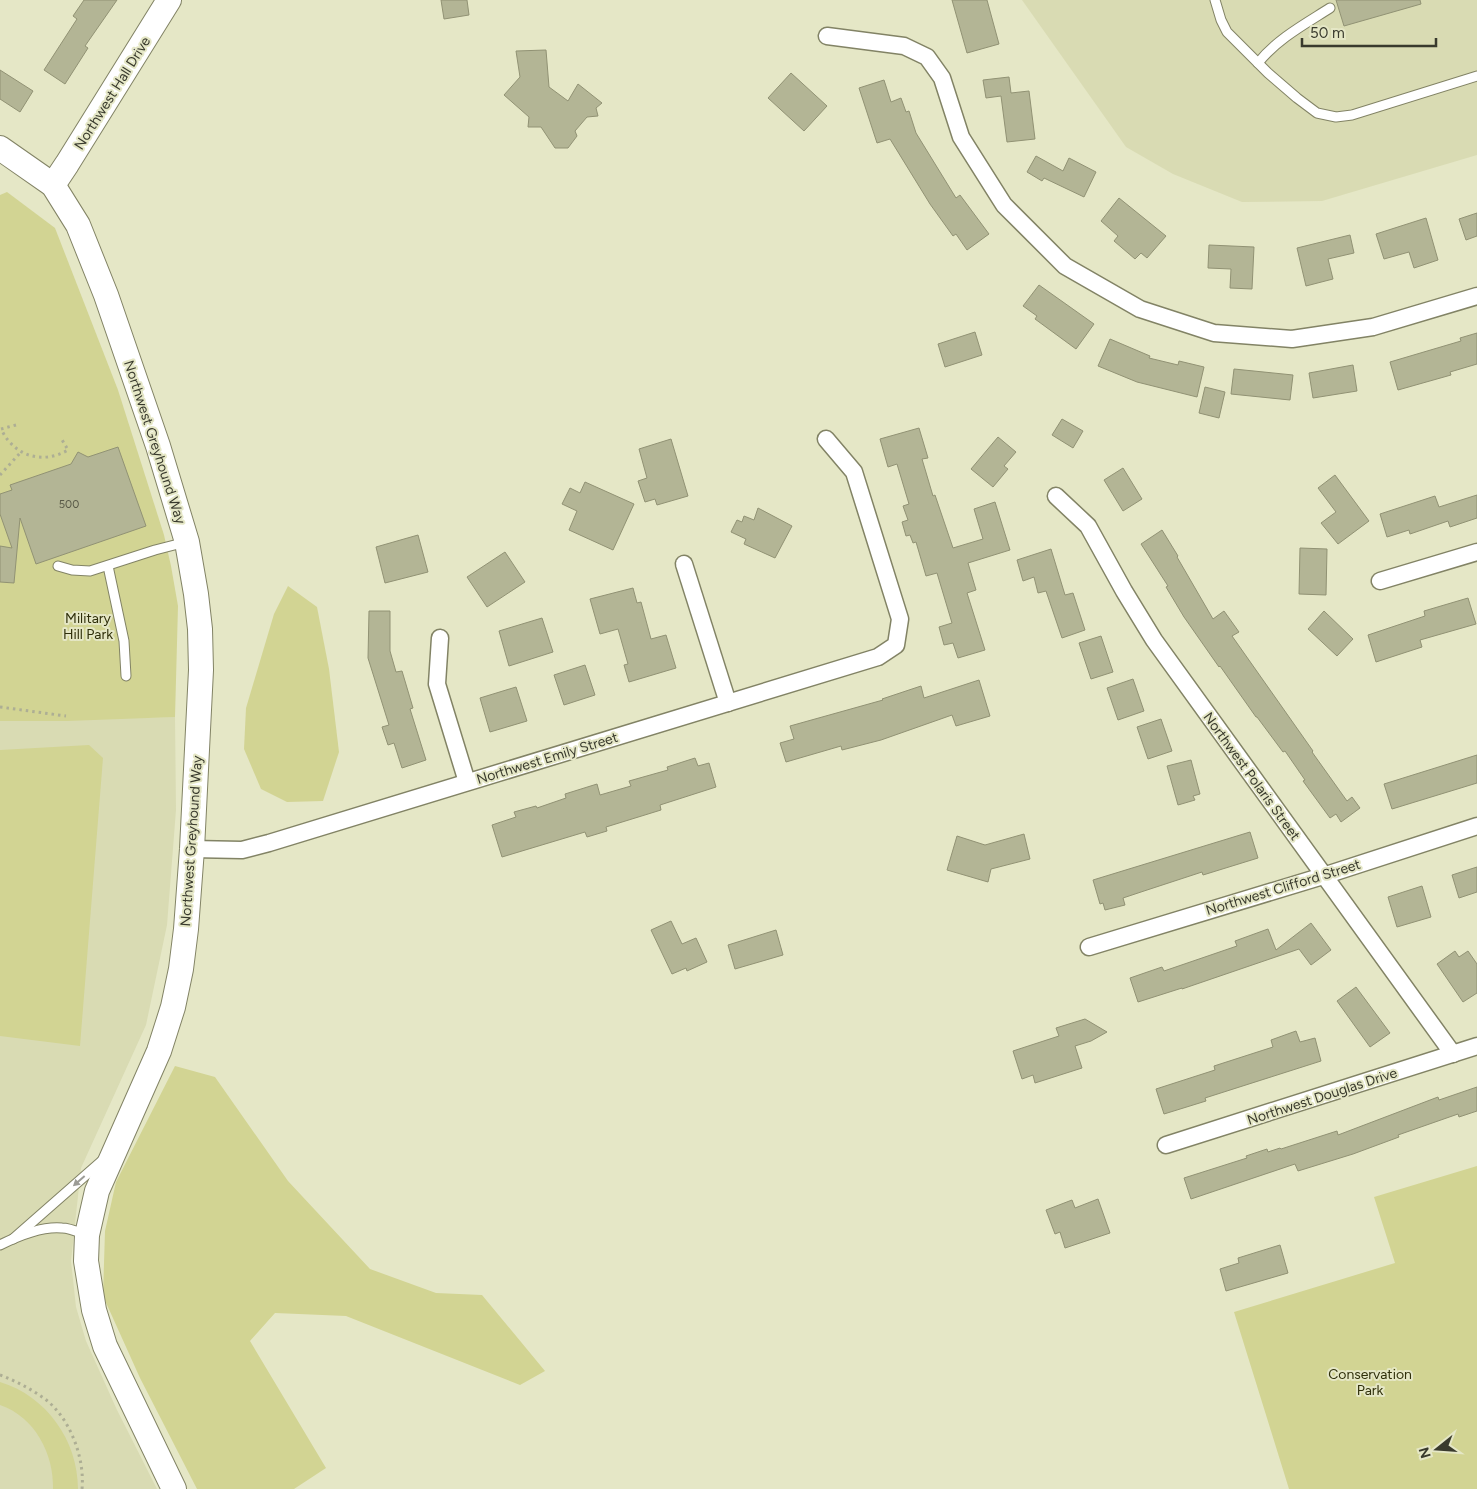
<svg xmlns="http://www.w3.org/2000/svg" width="1477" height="1489" font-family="Figtree,sans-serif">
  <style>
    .built { fill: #d9dbb3 }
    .green { fill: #d2d493 }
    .building { fill: #b3b595; stroke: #919274 }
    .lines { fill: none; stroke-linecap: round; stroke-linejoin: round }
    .lane-casing { stroke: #828365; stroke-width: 11 }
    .street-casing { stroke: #828365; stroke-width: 19 }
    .secondary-casing { stroke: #828365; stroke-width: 26 }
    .path { stroke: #adae94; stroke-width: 3; stroke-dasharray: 2.5 4; stroke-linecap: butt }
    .lane { stroke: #fff; stroke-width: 9 }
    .street { stroke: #fff; stroke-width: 16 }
    .secondary { stroke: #fff; stroke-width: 24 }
    .oneway { fill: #9c9c96 }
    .labels { text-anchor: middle; stroke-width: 4; stroke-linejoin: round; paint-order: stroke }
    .number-label { font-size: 11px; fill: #585947 }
    .street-label { font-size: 14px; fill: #393a2d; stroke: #e5e7c6 }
    .park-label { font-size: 14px; fill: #2f2f0a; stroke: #e5e7c6 }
  </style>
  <rect width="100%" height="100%" fill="#e5e7c6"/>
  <!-- built -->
  <g class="built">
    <polygon points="1022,0 1477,0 1477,155 1322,201 1242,202 1173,174 1126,147"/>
    <polygon points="175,717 176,810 167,925 146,1025 81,1168 71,1261 76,1307 86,1341 117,1410 157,1489 0,1489 0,720"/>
  </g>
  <!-- green -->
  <g class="green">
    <polygon points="7,192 55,228 118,390 164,535 171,566 178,606 175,717 67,721 0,721 0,195"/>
    <polygon points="288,586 317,607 329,669 339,752 323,801 287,802 261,789 244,749 246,708 274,614"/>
    <polygon points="89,745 103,758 80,1046 0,1036 0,750"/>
    <polygon points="175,1066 215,1077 288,1181 370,1269 436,1293 482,1295 545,1371 520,1385 346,1316 275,1313 250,1341 326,1468 294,1489 197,1489 140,1378 103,1296 105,1231 116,1182"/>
    <polygon points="1477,1166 1477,1489 1289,1489 1234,1312 1395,1263 1374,1197"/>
    <path d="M0 1382C46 1396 78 1440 78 1489H53C54 1454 35 1417 0 1405Z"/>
  </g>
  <!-- building -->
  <g class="building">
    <polygon points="84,0 117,0 85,46 88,48 65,84 44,70 77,19 73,16"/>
    <polygon points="441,0 467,0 469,15 444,19"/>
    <polygon points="952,0 987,0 999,44 967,53"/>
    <polygon points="1336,0 1420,0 1421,4 1344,26"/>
    <polygon points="546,50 549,87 568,101 578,84 602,103 596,108 598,116 587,117 575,131 577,136 568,148 555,148 541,127 528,127 529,117 504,95 520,77 516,51"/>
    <polygon points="0,70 33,91 20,112 0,99"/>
    <polygon points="791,73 827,106 804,131 768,98"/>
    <polygon points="1009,77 1011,93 1029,91 1035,139 1007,142 1001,96 986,98 983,80"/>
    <polygon points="884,80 891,102 901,98 906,112 909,111 916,133 956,198 960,195 989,234 967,250 956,234 953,236 930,204 890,139 877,143 859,88"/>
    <polygon points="1036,156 1063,171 1069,158 1096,172 1084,197 1044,178 1042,181 1027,172"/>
    <polygon points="1119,198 1166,236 1147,258 1141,253 1135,259 1114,241 1118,236 1101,221"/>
    <polygon points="1477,213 1477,236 1466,240 1459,219"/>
    <polygon points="1426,218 1438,260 1414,268 1409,252 1384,259 1376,234"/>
    <polygon points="1350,235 1354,253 1328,259 1333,279 1306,286 1297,248"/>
    <polygon points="1209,245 1254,247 1252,289 1230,288 1231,269 1208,268"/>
    <polygon points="1039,285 1094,324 1076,349 1035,319 1037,316 1023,306"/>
    <polygon points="975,332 982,355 945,367 938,344"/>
    <polygon points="1477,333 1477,364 1450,372 1451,375 1398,390 1390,362 1461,341 1460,338"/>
    <polygon points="1110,339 1150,356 1149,358 1178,365 1179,361 1204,367 1197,397 1137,382 1098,366"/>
    <polygon points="1353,365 1357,391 1313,398 1309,373"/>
    <polygon points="1234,369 1293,375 1290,400 1231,394"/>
    <polygon points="1205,387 1225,392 1219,418 1199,413"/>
    <polygon points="1062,419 1083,431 1073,448 1052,435"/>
    <polygon points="919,428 928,458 922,459 933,496 935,495 953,548 983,539 974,509 995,502 1010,550 968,563 976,590 967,593 985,650 958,658 953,643 944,645 939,627 952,623 937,573 926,576 916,542 913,543 910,535 906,536 902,522 908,520 903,506 909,504 897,464 888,467 880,439"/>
    <polygon points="998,437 1016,452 1004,466 1008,469 993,487 971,469"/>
    <polygon points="671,439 688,496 657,505 655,499 645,502 638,481 647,478 639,449"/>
    <polygon points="118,447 146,526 36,564 20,518 14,583 0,582 0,546 12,548 0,514 0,494 12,490 10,485 71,464 78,452 88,457"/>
    <polygon points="1123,468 1142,499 1123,511 1104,480"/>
    <polygon points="1335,475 1369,521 1338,544 1321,523 1336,512 1318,488"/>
    <polygon points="585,482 634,504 613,550 569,530 577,511 562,504 570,488 580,493"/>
    <polygon points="1477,495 1477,518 1450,527 1448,521 1410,534 1409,530 1387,537 1380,514 1435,496 1439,507"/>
    <polygon points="758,508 792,526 775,558 744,544 746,539 731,532 737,520 742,522 744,516 754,520"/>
    <polygon points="1162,530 1178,556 1177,557 1213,619 1224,611 1239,632 1232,636 1313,751 1312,752 1347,801 1352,797 1360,808 1341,822 1336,814 1330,818 1303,781 1305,780 1285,751 1283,752 1257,717 1256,717 1220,666 1219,667 1184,617 1166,587 1168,586 1141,544"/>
    <polygon points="418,535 428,572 385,583 376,547"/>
    <polygon points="1300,548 1327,549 1326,595 1299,594"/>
    <polygon points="1051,549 1065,595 1073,593 1085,630 1062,638 1046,591 1038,593 1034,577 1023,581 1017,560"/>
    <polygon points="505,552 525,582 487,607 467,577"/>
    <polygon points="633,588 637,603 641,602 651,639 666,635 676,668 629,682 624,665 628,664 618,629 600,634 590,599"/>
    <polygon points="1468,598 1476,624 1420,640 1422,647 1376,662 1368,635 1425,616 1424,611"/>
    <polygon points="369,611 390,611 390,651 396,672 402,671 413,708 410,709 426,760 402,768 394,743 388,745 382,727 389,725 368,658"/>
    <polygon points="1324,611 1353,639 1337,656 1308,629"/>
    <polygon points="542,618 553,652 509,666 499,631"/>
    <polygon points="1101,636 1113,672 1091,679 1079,643"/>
    <polygon points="585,665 595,695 564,705 554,675"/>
    <polygon points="1133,679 1144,711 1118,720 1107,688"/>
    <polygon points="979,680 990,716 956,726 952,715 881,740 842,750 841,746 786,762 780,743 794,739 790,726 883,700 882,699 921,686 924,698"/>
    <polygon points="516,687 527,721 490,732 480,698"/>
    <polygon points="1161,719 1172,751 1148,759 1137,727"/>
    <polygon points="1477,755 1477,783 1392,809 1384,784"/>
    <polygon points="695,758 698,766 709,763 716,787 660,805 661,810 606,827 607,831 587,837 585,832 502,857 492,825 516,817 514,812 536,806 537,808 566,798 565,794 597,784 600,795 631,786 629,781 668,770 667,767"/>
    <polygon points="1191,760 1200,794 1193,796 1195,800 1178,805 1167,766"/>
    <polygon points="1250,832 1258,858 1203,875 1202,872 1144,891 1123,898 1125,905 1105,910 1103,903 1100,904 1093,880"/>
    <polygon points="1024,834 1030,859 991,869 988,882 947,870 957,836 985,845"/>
    <polygon points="1477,867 1477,892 1459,898 1452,875"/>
    <polygon points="1422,886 1431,917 1397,927 1388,897"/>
    <polygon points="671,921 682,944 696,938 707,962 687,971 686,968 672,974 651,930"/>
    <polygon points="1311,923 1331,950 1311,965 1299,949 1182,989 1182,988 1138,1002 1130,978 1162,967 1164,971 1237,946 1235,941 1268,929 1276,950"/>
    <polygon points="776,930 783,955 735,969 728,945"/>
    <polygon points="1455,951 1459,957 1468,951 1477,964 1477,993 1463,1002 1437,964"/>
    <polygon points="1356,987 1390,1033 1370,1047 1337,1001"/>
    <polygon points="1085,1019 1107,1032 1091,1041 1075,1046 1082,1068 1035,1083 1033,1075 1022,1079 1013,1051 1059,1036 1056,1028"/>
    <polygon points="1296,1031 1300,1042 1315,1038 1321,1061 1205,1098 1206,1101 1164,1114 1156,1089 1215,1070 1214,1066 1273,1047 1271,1040"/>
    <polygon points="1477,1087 1477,1111 1459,1117 1458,1114 1398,1135 1399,1137 1353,1154 1298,1171 1295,1164 1191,1199 1184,1178 1247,1158 1246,1156 1267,1149 1268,1152 1280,1148 1281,1149 1337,1131 1338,1135 1438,1097 1439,1100"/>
    <polygon points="1098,1199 1110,1233 1065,1248 1060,1232 1055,1234 1046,1210 1072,1200 1075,1208"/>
    <polygon points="1280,1245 1288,1273 1226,1291 1220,1269 1239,1263 1238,1258"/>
  </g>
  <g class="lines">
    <!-- lane casing -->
    <g class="lane-casing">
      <g id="lane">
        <polyline points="1215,0 1221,20 1227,32 1268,73 1297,98 1317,113 1336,117 1352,115 1477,76"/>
        <path d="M1258 63C1277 39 1305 24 1330 8"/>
        <polyline points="58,566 72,570 90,571 155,550 186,542"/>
        <polyline points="108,566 124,641 126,676"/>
        <polyline points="13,1239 103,1160"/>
        <path d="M0 1245C18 1236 42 1226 62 1228 70 1228 78 1232 86 1235"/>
      </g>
    </g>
    <!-- street casing -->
    <g class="street-casing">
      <g id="street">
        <polyline points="827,36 904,46 927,57 942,78 961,137 1004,205 1065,266 1140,309 1214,333 1292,339 1373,327 1477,296"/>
        <polyline points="1056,496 1088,526 1124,591 1154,640 1453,1054"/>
        <polyline points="684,564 728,703"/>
        <polyline points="1380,581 1477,552"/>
        <polyline points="440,638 437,684 467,782"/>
        <polyline points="192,849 242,850 269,843 878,657 896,645 900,619 854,472 826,439"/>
        <polyline points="1089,947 1323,876 1477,826"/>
        <polyline points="1166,1145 1477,1046"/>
      </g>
    </g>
    <!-- secondary casing -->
    <g class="secondary-casing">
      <g id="secondary">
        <polyline points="0,148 53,185 78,225 106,295 158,446 187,542 196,594 200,629 201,670 192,849 186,929 181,969 173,1007 159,1051 97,1191 87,1235 86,1261 94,1310 105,1346 174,1489"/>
        <polyline points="53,185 67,164 169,0"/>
      </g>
    </g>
    <!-- path -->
    <g class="path">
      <path d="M16 425 1 429C14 456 42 465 68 450L61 438"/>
      <polyline points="0,475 21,452"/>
      <polyline points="0,707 66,716"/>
      <path d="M0 1375C16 1381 31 1389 45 1399 70 1418 85 1458 82 1489"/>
    </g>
    <!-- lane -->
    <use href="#lane" class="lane"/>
    <!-- street -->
    <use href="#street" class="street"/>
    <!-- secondary -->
    <use href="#secondary" class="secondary"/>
  </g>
  <!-- one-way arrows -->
  <defs><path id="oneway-solid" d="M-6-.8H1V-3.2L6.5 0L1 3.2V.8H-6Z" transform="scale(1.25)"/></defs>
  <use class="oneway" href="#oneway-solid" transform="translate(79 1181) rotate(139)"/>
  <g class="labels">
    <!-- number labels -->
    <g class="number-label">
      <text x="69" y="508">500</text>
    </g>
    <!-- street labels -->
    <g class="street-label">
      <text transform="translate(112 93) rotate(-58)" y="5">Northwest Hall Drive</text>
      <text transform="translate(155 442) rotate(72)" y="5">Northwest Greyhound Way</text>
      <text transform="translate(547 758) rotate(-17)" y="5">Northwest Emily Street</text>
      <text transform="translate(1252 776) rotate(54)" y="5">Northwest Polaris Street</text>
      <text transform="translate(191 841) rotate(-86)" y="5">Northwest Greyhound Way</text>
      <text transform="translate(1283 887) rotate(-17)" y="5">Northwest Clifford Street</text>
      <text transform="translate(1322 1096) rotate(-18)" y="5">Northwest Douglas Drive</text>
    </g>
    <!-- park labels -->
    <g class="park-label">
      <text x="88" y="623">Military<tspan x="88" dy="16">Hill Park</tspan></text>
      <text x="1370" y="1379">Conservation<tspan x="1370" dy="16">Park</tspan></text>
    </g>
  </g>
  <!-- north arrow -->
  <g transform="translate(1437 1449) rotate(253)" stroke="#e5e7c6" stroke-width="4" paint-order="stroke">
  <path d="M0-4L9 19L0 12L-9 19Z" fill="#393a2d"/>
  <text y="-8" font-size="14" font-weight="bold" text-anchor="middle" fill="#393a2d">N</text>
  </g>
  <!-- scale -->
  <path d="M1302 38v8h134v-8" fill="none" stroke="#393a2d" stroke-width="2.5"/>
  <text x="1310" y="38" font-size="15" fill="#393a2d" stroke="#e5e7c6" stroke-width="4" paint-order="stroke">50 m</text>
</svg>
